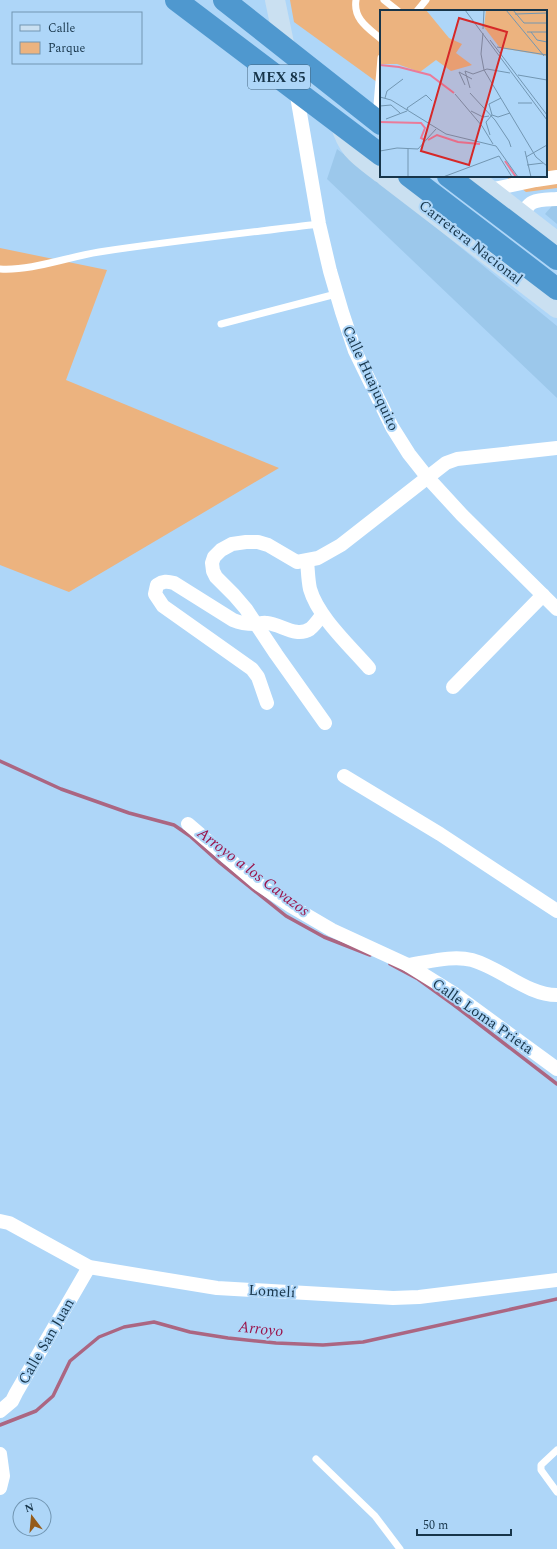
<svg xmlns="http://www.w3.org/2000/svg" width="557" height="1549" font-family="Spectral,serif">
  <style>
    .built { fill: #9cc8eb }
    .green { fill: #ecb37f }
    .lines { fill: none; stroke-linecap: round; stroke-linejoin: round }
    .stream { stroke: #ab6682; stroke-width: 3.5 }
    .lane { stroke: #fff; stroke-width: 7 }
    .street { stroke: #fff; stroke-width: 14 }
    .secondary { stroke: #cae0f1; stroke-width: 20 }
    .highway { stroke: #4f98cf; stroke-width: 22 }
    .labels { text-anchor: middle; stroke-width: 4; stroke-linejoin: round; paint-order: stroke }
    .shield { fill: #aed6f8; stroke: #44657e; stroke-width: 1 }
    .shield-label { font-size: 14px; font-weight: bold; fill: #17354a }
    .street-label { font-size: 15px; fill: #17354a; stroke: #aed6f8 }
    .water-label { font-size: 16px; font-style: italic; fill: #9a144b; stroke: #aed6f8 }
    .inset-river { fill: none; stroke: #ea7b9a; stroke-width: 2 }
    .inset-road { fill: none; stroke: #7296b2; stroke-width: 1 }
    .view { fill: #d62828; fill-opacity: 0.15; stroke: #d62828; stroke-width: 2 }
    .inset-edge { fill: none; stroke: #17354a; stroke-width: 2 }
  </style>
  <rect width="100%" height="100%" fill="#aed6f8"/>
  <!-- built -->
  <g class="built">
    <polygon points="337,149 394,193 557,326 557,398 327,179"/>
    <polygon points="557,200 557,224 545,214"/>
  </g>
  <!-- green -->
  <g class="green">
    <polygon points="290,0 557,0 557,188 526,192 505,176 546,176 546,11 381,11 381,85 294,22"/>
    <polygon points="0,248 107,270 66,380 279,468 69,592 0,565"/>
  </g>
  <g class="lines">
    <!-- stream -->
    <g class="stream">
      <polyline points="0,761 61,789 129,813 174,825 190,836 220,863 286,916 324,937 370,955"/>
      <polyline points="390,964 418,979 454,1005 557,1084"/>
      <polyline points="0,1425 36,1411 53,1396 70,1361 99,1337 124,1327 154,1322 190,1332 228,1338 276,1343 323,1345 363,1342 557,1299"/>
    </g>
    <!-- lane -->
    <g class="lane">
      <path d="M356 0C353 19 368 28 381 39"/>
      <polyline points="384,0 398,11"/>
      <polyline points="417,11 426,0"/>
      <polyline points="376,116 381,58"/>
      <path d="M0 269C32 271 67 257 99 252 172 241 246 233 319 224"/>
      <polyline points="221,324 336,294"/>
      <polyline points="557,1450 541,1465 541,1470 557,1492"/>
      <polyline points="316,1459 375,1516 400,1549"/>
    </g>
    <!-- street -->
    <g class="street">
      <polyline points="296,90 319,224 330,271 342,312 355,351 392,427 409,454 428,478 462,515 557,609"/>
      <polyline points="489,190 536,180 557,177"/>
      <path d="M525 218C524 198 542 200 557 199"/>
      <path d="M307 561C308 570 308 580 310 589 318 617 350 646 369 668"/>
      <polyline points="453,687 543,595"/>
      <path d="M267 703 258 677 252 669 163 606 155 594 157 585C163 581 167 581 174 583L233 620C240 623 248 624 255 624 259 624 263 622 267 623 281 624 296 638 310 629 314 626 319 619 322 615"/>
      <polyline points="325,723 276,654 246,609 234,595 216,577 213,571 212,563 214,557 221,550 232,544 246,542 258,542 268,545 297,562 318,558 341,545 446,463 457,459 557,448"/>
      <polyline points="344,776 440,834 557,911"/>
      <polyline points="188,824 257,883 291,906 332,930 408,965 453,993 557,1069"/>
      <path d="M408 965C429 962 452 955 472 960 501 968 527 995 557 995"/>
      <polyline points="0,1221 9,1223 89,1267 217,1288 393,1298 419,1297 557,1280"/>
      <polyline points="0,1411 12,1401 16,1393 89,1267"/>
      <polyline points="0,1454 3,1476 0,1488"/>
    </g>
    <!-- secondary -->
    <g class="secondary">
      <polyline points="275,0 285,48"/>
      <path d="M340 123C348 151 359 156 381 173"/>
      <polyline points="385,176 557,308"/>
      <polyline points="472,176 557,242"/>
    </g>
    <!-- highway -->
    <g class="highway">
      <polyline points="176,0 381,155"/>
      <polyline points="224,0 381,124"/>
      <polyline points="409,176 557,289"/>
      <polyline points="448,176 557,259"/>
    </g>
  </g>
  <g class="labels">
    <!-- shield labels -->
    <rect class="shield" x="248" y="65" width="62" height="24" rx="3"/>
    <g class="shield-label">
      <text x="279" y="82">MEX 85</text>
    </g>
    <!-- street labels -->
    <g class="street-label">
      <text transform="translate(471 242) rotate(38)" y="5">Carretera Nacional</text>
      <text transform="translate(371 378) rotate(65)" y="5">Calle Huajuquito</text>
      <text transform="translate(483 1016) rotate(35)" y="5">Calle Loma Prieta</text>
      <text transform="translate(272 1291) rotate(3)" y="5">Lomelí</text>
      <text transform="translate(46 1341) rotate(-60)" y="5">Calle San Juan</text>
    </g>
    <!-- water labels -->
    <g class="water-label">
      <text transform="translate(254 871) rotate(37)" y="6">Arroyo a los Cavazos</text>
      <text transform="translate(261 1328) rotate(6)" y="6">Arroyo</text>
    </g>
  </g>
  <!-- overview -->
  <g transform="translate(380 10)">
    <rect width="167" height="167" fill="#aed6f8"/>
    <path d="M0 0H46L69 28 82 34 76 43 92 55 71 61 56 50 40 62 17 54H0ZM106 0H167V46L120 38 104 17Z" fill="#ecb37f"/>
    <path class="inset-river" d="M0 55 19 57 50 65 74 83M0 112 41 113 45 118 41 128 45 130M48 130 57 125 78 132 100 134M125 151 136 167"/>
    <path class="inset-road" d="M85 0 167 110M126 0 164 46M133 0 144 13H167M135 4 167 3M103 19 104 0M147 22H167M151 22 157 30 167 32M103 23 101 44 104 60 156 147 167 156M110 30 167 105M117 37 167 45M79 62 92 69M79 62 85 75M138 65 167 70M90 78 85 61 93 64 107 59 130 63M90 83 115 110 129 131 131 137M75 84 102 116 113 134M0 87 11 90 66 124 116 136 138 167M5 88 7 81 23 69M138 93H152M0 96 11 95 20 103M28 100 27 98 46 85 52 91M91 101 103 107 109 106M112 105 109 94 121 88M112 105 118 107 130 103M6 109 27 101M110 125 106 112 112 105M28 139V167M0 141 17 138 38 139 56 119M145 141 151 167M146 147 167 135M147 155 163 153M63 167 119 146 132 167"/>
    <path class="view" d="M79 8 127 22 89 155 41 141Z"/>
    <rect width="167" height="167" class="inset-edge"/>
  </g>
  <!-- legend -->
  <rect x="12" y="12" width="130" height="52" fill="#aed6f8" stroke="#7296b2"/>
  <rect x="20" y="25" width="20" height="6" fill="#cae0f1" stroke="#7296b2"/>
  <text x="48" y="32" font-size="12" fill="#17354a">Calle</text>
  <rect x="20" y="42" width="20" height="12" fill="#ecb37f" stroke="#7296b2"/>
  <text x="48" y="52" font-size="12" fill="#17354a">Parque</text>
  <!-- north arrow -->
  <g transform="translate(32 1517) rotate(344)"><circle r="19" fill="#aed6f8" stroke="#7296b2"/>
  <path d="M0-3L7 15L0 10L-7 15Z" fill="#955b19"/>
  <text y="-6" font-size="11" font-weight="bold" text-anchor="middle" fill="#17354a">N</text>
  </g>
  <!-- scale -->
  <path d="M417 1529v6h94v-6" fill="none" stroke="#17354a" stroke-width="2"/>
  <text x="423" y="1529" font-size="12" fill="#17354a" stroke="#aed6f8" stroke-width="3" paint-order="stroke">50 m</text>
</svg>
